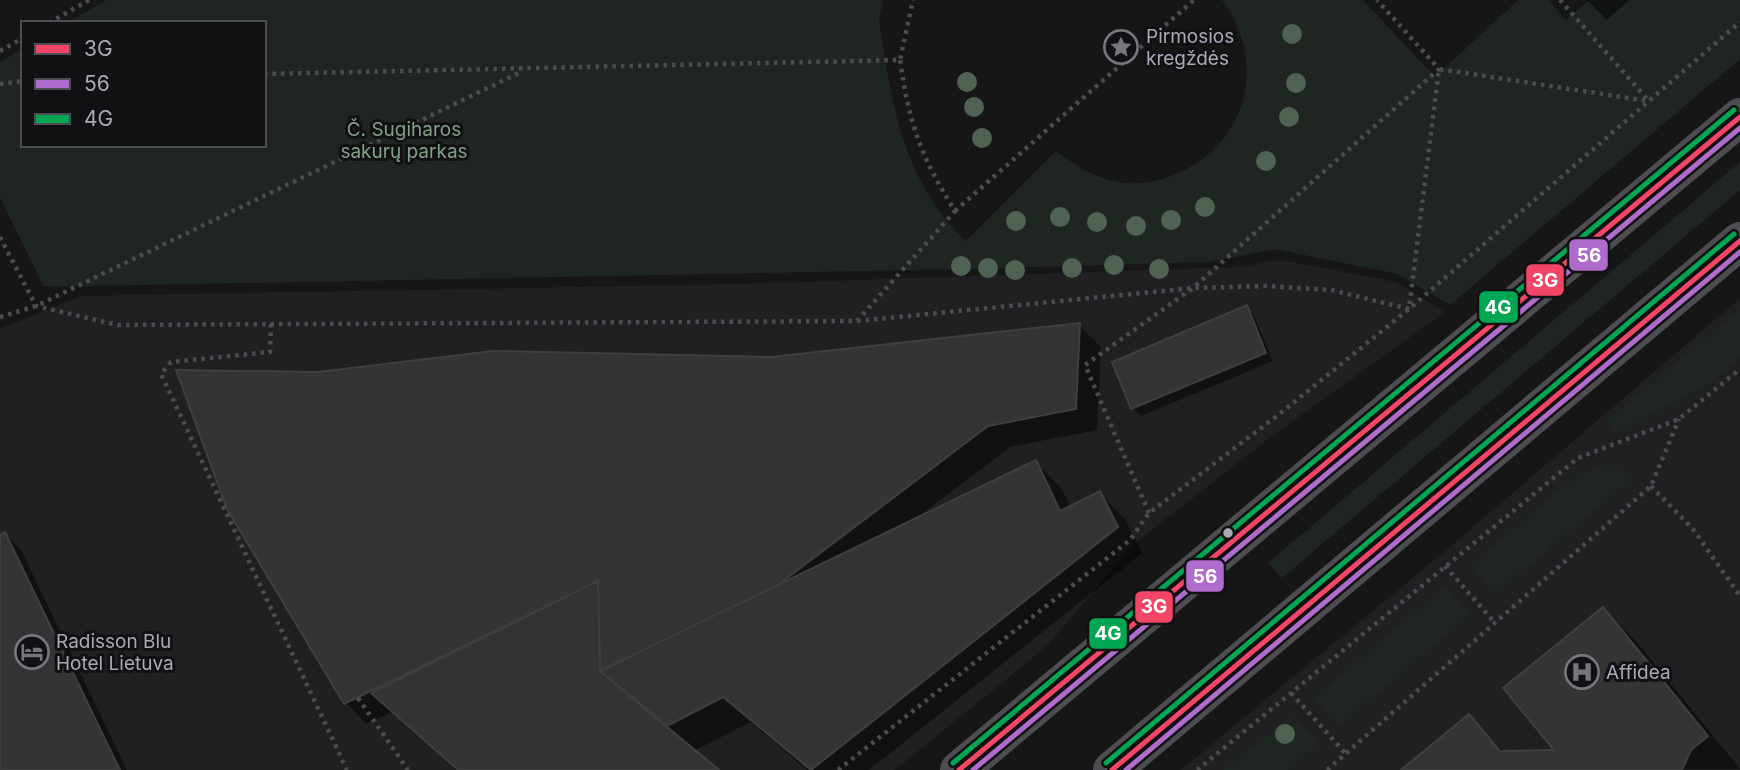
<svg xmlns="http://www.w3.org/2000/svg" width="1740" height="770" font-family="Inter,sans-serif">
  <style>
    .built { fill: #202022 }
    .green { fill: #1f2520 }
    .shadow { fill: #0007 }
    .building { fill: #343435; stroke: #3f3f42; stroke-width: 2 }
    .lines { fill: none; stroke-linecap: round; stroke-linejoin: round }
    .path { stroke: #4c4c50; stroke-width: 4.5; stroke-dasharray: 3.5 5; stroke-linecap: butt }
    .major { stroke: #4d4d51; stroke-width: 38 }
    .bus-1-casing { stroke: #111012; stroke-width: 10 }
    .bus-2-casing { stroke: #111012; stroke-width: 10 }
    .bus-3-casing { stroke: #111012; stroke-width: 10 }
    .bus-1 { stroke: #f34667; stroke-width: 5 }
    .bus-2 { stroke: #b06ccc; stroke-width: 5 }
    .bus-3 { stroke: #00a651; stroke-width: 5 }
    .tree { fill: #506254 }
    .bus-dot { fill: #a8aab6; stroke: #111012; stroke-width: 2.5 }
    .labels { text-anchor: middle; stroke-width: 6; stroke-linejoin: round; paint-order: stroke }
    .poi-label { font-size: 19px; fill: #a8aab6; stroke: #111012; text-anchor: start }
    .park-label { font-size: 19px; fill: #80a087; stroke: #111012 }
    .line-badge { stroke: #111012; stroke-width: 2.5 }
    .badge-label { font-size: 19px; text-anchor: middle; font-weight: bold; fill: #fff }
  </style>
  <rect width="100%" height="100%" fill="#161616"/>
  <!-- built -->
  <g class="built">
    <polygon points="1280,260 1396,282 1445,312 1272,436 1134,544 1046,647 895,770 0,770 0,329 80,296 737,284 1238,267"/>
    <polygon points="1740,298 1740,770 1181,770 1446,550"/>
  </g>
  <!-- green -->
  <g class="green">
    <path d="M106 0H883L879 19C891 103 903 180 966 241L1056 151C1076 165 1094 178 1118 182 1136 185 1155 182 1171 176 1246 148 1270 64 1222 0H1363L1435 77 1518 0H1548L1566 20 1589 0H1740V59L1450 305 1397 274 1275 249 1209 262 967 269 44 287 0 198V62L23 48V145H264V23H67Z"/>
    <polygon points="1740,162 1740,190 1282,578 1268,563"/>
    <polygon points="1740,309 1740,357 1706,387 1615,433 1607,420"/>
    <polygon points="1611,462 1631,480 1493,596 1471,565 1578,474"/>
    <polygon points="1445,586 1470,615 1339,726 1313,699"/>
    <polygon points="1292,716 1320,743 1289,770 1223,770"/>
  </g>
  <!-- shadow -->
  <g class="shadow">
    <polygon points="1587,0 1629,0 1607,20"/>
    <polygon points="1246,308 1254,316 1273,361 1141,416 1133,408"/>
    <polygon points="1079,325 1101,347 1097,430 1010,447 918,517 1035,462 1061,488 1071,507 1099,493 1125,519 1142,553 869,770 807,770 750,722 694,751 716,770 456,770 392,712 367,724 345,702 318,373 771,359"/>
    <polygon points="5,534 21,550 127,770 0,770 0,537"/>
    <polygon points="1603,609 1636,641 1740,769 1404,770 1469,716 1505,753 1558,752"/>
  </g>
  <!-- building -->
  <g class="building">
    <polygon points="1247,305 1266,353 1131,409 1112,362"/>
    <polygon points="1080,323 1076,409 988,426 778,585 600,671 598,581 344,704 227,509 176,370 318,372 493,351 771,357"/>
    <polygon points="1036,460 1060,511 1100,491 1118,527 811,770 723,697 667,726 600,671"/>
    <polygon points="5,532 120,770 0,770 0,535"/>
    <polygon points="598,581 600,671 719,770 458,770 371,693"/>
    <polygon points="1603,607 1708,736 1691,750 1682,770 1401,770 1469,714 1500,751 1554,750 1503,688"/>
  </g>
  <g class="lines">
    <!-- path -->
    <g class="path">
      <polyline points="1560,0 1648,100"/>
      <polyline points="49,23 89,0"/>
      <polyline points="0,51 23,38"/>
      <polyline points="264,74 900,60 913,0"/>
      <polyline points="0,84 23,81"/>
      <polyline points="955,211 1194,0"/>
      <polyline points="0,237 36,306 118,325 857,321 1193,288 1266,286 1331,290 1409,309 1439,69 1648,101"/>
      <polyline points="0,317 36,306 523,71"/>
      <path d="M857 321 955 211C921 157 909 124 900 60"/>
      <polyline points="271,324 270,352 171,362 161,374 347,770"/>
      <polyline points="1651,486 1693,529 1740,596"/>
      <polyline points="1149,513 1085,365 1193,288 1439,69 1377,0"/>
      <polyline points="1445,566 1495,623"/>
      <polyline points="1291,693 1346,754"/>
      <polyline points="358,698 408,770"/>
      <polyline points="838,770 1130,540 1149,513 1277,416 1409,309 1740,22"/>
      <polyline points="1197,770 1578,458 1679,419 1740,369"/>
      <polyline points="1327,770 1651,486 1679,419"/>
    </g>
    <!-- major -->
    <g class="major">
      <polyline points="959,770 1740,117"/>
      <polyline points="1112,770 1740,241"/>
    </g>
    <!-- bus-1 casing -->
    <g class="bus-1-casing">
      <g id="bus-1">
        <polyline points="959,770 1740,117"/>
        <polyline points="1112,770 1740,241"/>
      </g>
    </g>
    <!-- bus-2 casing -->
    <g class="bus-2-casing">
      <g id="bus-2">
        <polyline points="973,770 1740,128"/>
        <polyline points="1126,770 1740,252"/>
      </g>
    </g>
    <!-- bus-3 casing -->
    <g class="bus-3-casing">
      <g id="bus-3">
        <polyline points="953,763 1734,110"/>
        <polyline points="1106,763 1734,234"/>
      </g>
    </g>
    <!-- bus-1 -->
    <use href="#bus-1" class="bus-1"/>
    <!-- bus-2 -->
    <use href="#bus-2" class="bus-2"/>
    <!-- bus-3 -->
    <use href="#bus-3" class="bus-3"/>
  </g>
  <!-- trees -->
  <g class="tree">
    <circle cx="1292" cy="34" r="10"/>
    <circle cx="967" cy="82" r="10"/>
    <circle cx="1296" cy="83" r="10"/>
    <circle cx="974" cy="107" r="10"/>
    <circle cx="1289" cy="117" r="10"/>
    <circle cx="982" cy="138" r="10"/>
    <circle cx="1266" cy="161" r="10"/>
    <circle cx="1205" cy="207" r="10"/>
    <circle cx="1060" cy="217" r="10"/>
    <circle cx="1171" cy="220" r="10"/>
    <circle cx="1016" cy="221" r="10"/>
    <circle cx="1097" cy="222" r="10"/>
    <circle cx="1136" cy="226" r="10"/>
    <circle cx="1114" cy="265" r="10"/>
    <circle cx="961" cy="266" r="10"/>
    <circle cx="988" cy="268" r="10"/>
    <circle cx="1072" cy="268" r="10"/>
    <circle cx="1159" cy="269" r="10"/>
    <circle cx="1015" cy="270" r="10"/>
    <circle cx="1285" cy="734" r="10"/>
  </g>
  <!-- icons -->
  <defs>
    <g id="sight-ring" transform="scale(1.75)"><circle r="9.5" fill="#111012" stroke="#75767e" stroke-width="1.5"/><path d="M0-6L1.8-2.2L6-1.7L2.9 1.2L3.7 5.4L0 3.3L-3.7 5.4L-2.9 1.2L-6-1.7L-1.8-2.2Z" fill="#75767e"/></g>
    <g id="hotel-ring" transform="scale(1.75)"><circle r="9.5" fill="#111012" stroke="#75767e" stroke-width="1.5"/><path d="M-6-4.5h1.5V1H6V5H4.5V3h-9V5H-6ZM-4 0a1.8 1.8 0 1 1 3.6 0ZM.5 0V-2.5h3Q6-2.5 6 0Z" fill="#75767e"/></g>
    <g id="hospital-ring" transform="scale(1.75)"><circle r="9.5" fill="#111012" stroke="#75767e" stroke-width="1.5"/><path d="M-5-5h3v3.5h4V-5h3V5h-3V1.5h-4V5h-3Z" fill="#75767e"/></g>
  </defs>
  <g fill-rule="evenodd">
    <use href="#sight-ring" x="1121" y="47"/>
    <use href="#hotel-ring" x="32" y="652"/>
    <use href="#hospital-ring" x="1582" y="672"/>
  </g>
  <!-- markers -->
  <circle class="bus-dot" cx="1228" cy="533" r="6"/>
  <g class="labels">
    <!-- poi labels -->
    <g class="poi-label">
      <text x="1146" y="43">Pirmosios<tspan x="1146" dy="22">kregždės</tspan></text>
      <text x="56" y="648">Radisson Blu<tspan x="56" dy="22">Hotel Lietuva</tspan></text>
      <text x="1606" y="679">Affidea</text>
    </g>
    <!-- park labels -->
    <g class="park-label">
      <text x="404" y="136">Č. Sugiharos<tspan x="404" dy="22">sakurų parkas</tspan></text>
    </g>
  </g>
  <g class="line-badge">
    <rect x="1568" y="238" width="41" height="34" rx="7" fill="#b06ccc"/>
    <rect x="1525" y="263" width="40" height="34" rx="7" fill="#f34667"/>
    <rect x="1478" y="290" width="41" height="34" rx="7" fill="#00a651"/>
    <rect x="1185" y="559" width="40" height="34" rx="7" fill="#b06ccc"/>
    <rect x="1134" y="590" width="40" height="34" rx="7" fill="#f34667"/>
    <rect x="1088" y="617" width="40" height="33" rx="7" fill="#00a651"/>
  </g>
  <g class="badge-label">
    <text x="1589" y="262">56</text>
    <text x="1545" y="287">3G</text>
    <text x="1498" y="314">4G</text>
    <text x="1205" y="583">56</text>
    <text x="1154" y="613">3G</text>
    <text x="1108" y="640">4G</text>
  </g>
  <!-- legend -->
  <rect x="21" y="21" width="245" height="126" fill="#111012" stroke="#4d4e54" stroke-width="2"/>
  <rect x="35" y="44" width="35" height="10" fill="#f34667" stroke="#4d4e54" stroke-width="2"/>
  <text x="84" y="56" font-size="21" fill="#a8aab6">3G</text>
  <rect x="35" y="79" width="35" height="10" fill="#b06ccc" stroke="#4d4e54" stroke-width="2"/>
  <text x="84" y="91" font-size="21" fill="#a8aab6">56</text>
  <rect x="35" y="114" width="35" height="10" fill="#00a651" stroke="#4d4e54" stroke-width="2"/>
  <text x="84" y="126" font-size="21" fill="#a8aab6">4G</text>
</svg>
